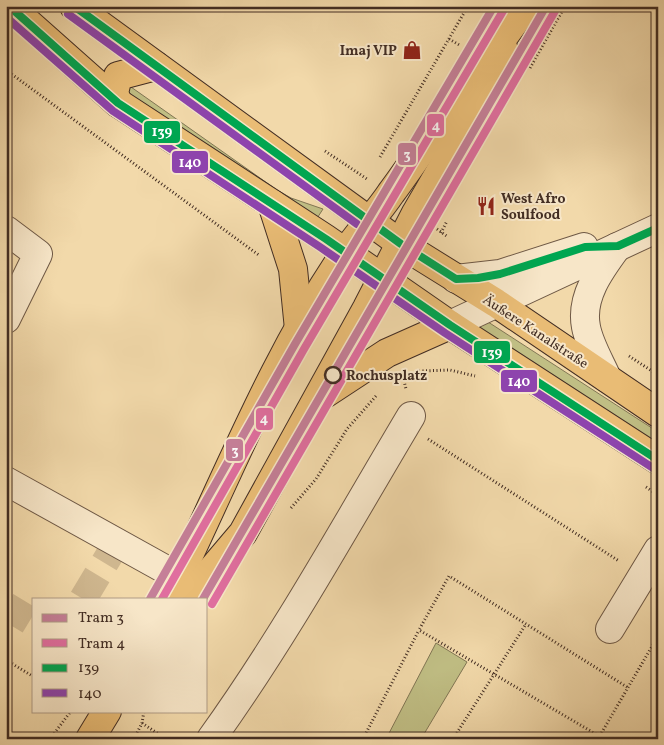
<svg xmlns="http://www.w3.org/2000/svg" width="664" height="745" font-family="Vollkorn,serif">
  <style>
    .green { fill: #c0be84; stroke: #817654 }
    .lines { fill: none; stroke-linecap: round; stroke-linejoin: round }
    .minor-tunnel { stroke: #cfb78f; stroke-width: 28; stroke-dasharray: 28 14; stroke-linecap: butt }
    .minor-casing { stroke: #6e5845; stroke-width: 30 }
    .major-casing { stroke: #422d23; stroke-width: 30 }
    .path { stroke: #422d23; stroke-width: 3; stroke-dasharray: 1 2.5; stroke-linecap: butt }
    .minor { stroke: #f7e6c8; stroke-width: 28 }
    .major { stroke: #e9bc75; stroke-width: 28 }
    .bus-1-casing { stroke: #f7e6c8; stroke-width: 11 }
    .bus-2-casing { stroke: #f7e6c8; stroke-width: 11 }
    .bus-1 { stroke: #00a651; stroke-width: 8 }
    .bus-2 { stroke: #8e44ad; stroke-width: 8 }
    .tram-1-casing { stroke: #f7e6c8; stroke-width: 11 }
    .tram-2-casing { stroke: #f7e6c8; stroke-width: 11 }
    .tram-1 { stroke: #c57f98; stroke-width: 8 }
    .tram-2 { stroke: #e06e9f; stroke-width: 8 }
    .stop-dot { fill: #f7e6c8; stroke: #422d23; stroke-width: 2.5 }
    .labels { text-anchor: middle; stroke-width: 4; stroke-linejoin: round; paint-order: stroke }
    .poi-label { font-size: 14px; font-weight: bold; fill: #422d23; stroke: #f7e6c8; text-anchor: end }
    .street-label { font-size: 14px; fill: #422d23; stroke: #f7e6c8 }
    .stop-label { font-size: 14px; font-weight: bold; fill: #422d23; stroke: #f7e6c8; text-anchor: start }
    .line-badge { stroke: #f7e6c8; stroke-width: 2 }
    .badge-label { font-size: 14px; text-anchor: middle; font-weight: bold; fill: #fff }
  </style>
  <rect width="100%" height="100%" fill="#f2d9aa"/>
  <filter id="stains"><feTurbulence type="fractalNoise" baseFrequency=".004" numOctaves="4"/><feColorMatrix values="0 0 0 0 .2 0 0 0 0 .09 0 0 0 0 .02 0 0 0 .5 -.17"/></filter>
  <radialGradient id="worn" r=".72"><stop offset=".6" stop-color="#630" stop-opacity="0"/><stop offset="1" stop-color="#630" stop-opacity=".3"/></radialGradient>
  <!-- green -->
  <g class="green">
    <polygon points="126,87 131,87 277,190 291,198 323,209 314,223 127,93"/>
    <polygon points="485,320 658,432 658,445 480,329 478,325"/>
    <polygon points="436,643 467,662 421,739 386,739"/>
  </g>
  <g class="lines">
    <!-- minor-tunnel -->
    <g class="minor-tunnel">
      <polyline points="83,599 116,544"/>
      <polyline points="6,606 34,623"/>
    </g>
    <!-- minor casing -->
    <g class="minor-casing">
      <g id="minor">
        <polyline points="6,230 38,254 6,319"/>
        <polyline points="456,279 500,274 584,247"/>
        <polyline points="450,325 658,228"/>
        <path d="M607 378C600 362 589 344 586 327 580 297 600 270 617 247"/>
        <polyline points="6,481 179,577"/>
        <polyline points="610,629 658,550"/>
        <path d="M211 739C285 636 346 525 411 416"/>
      </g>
    </g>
    <!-- major casing -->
    <g class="major-casing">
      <g id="major">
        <polyline points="9,6 118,103 326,239 450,325 658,460"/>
        <polyline points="74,6 401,244 496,303 658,413"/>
        <polyline points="118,103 114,93 118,76 156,66"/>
        <polyline points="272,204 293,269 299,329"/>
        <polyline points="320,397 387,353 450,325"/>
        <path d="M168 599C225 483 272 360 345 253 359 232 377 214 391 193 419 155 445 115 473 76 491 52 510 31 525 6"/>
        <polyline points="187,599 243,533 367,308 416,213 493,81 504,50"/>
        <polyline points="90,739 107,711"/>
      </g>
    </g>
    <!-- path -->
    <g class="path">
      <polyline points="449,39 461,46"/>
      <polyline points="530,68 565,6"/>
      <polyline points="6,70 260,256"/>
      <polyline points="325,151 367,179"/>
      <polyline points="380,157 468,6"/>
      <polyline points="437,229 448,237"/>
      <polyline points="441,233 447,221"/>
      <polyline points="629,356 658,375"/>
      <polyline points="419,371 450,370 475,376"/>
      <polyline points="403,377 406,389"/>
      <polyline points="428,439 619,561"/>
      <polyline points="646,487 658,495"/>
      <polyline points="291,508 316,479 347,429 376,396"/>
      <polyline points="6,660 34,677"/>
      <polyline points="142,723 166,739"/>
      <polyline points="599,736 419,630 449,576 627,687"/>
      <polyline points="50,739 71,711"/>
      <polyline points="134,739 142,723 144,711"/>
      <polyline points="363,739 419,630"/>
      <polyline points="453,739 526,624"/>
      <polyline points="598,739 658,636"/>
    </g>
    <!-- minor -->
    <use href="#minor" class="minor"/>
    <!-- major -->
    <use href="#major" class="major"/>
    <!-- bus-1 casing -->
    <g class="bus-1-casing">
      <g id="bus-1">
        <polyline points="9,6 118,103 326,239 450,325 658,460"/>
        <polyline points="74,6 401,244 456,279 478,278 500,274 585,247 618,246 658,228"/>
      </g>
    </g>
    <!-- bus-2 casing -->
    <g class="bus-2-casing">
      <g id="bus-2">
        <polyline points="68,14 357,224"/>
        <polyline points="6,17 113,111 320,247 445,333 653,468"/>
      </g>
    </g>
    <!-- bus-1 -->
    <use href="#bus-1" class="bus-1"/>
    <!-- bus-2 -->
    <use href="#bus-2" class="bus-2"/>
    <!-- tram-1 casing -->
    <g class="tram-1-casing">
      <g id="tram-1">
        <polyline points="150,599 295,344 494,6"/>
        <polyline points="203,599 546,6"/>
      </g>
    </g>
    <!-- tram-2 casing -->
    <g class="tram-2-casing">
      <g id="tram-2">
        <polyline points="162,599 304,349 503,11"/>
        <polyline points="212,604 555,11"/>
      </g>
    </g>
    <!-- tram-1 -->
    <use href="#tram-1" class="tram-1"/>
    <!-- tram-2 -->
    <use href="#tram-2" class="tram-2"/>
  </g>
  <!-- icons -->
  <defs>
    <g id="shop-bare" transform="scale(1.5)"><path d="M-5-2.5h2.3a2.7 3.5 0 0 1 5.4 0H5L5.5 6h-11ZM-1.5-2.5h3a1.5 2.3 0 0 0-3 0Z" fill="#8f2418" stroke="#f7e6c8" stroke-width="2.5" paint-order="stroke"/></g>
    <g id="restaurant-bare" transform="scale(1.5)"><path d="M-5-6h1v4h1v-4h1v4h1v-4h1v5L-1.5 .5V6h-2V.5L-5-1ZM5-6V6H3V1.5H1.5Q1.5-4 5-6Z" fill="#8f2418" stroke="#f7e6c8" stroke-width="2.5" paint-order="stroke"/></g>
  </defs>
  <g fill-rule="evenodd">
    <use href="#shop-bare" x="412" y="50"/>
    <use href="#restaurant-bare" x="486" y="206"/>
  </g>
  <!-- markers -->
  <circle class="stop-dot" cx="333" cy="375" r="8"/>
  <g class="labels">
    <!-- poi labels -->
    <g class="poi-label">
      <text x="397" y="55">Imaj VIP</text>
      <text x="501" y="203" text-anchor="start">West Afro<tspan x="501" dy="16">Soulfood</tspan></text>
    </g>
    <!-- street labels -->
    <g class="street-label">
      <text transform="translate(536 331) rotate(33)" y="5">Äußere Kanalstraße</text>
    </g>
    <!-- stop labels -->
    <g class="stop-label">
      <text x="346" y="380">Rochusplatz</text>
    </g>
  </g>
  <g class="line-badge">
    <rect x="426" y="113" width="19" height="24" rx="5" fill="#e06e9f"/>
    <rect x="143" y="120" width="38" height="24" rx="5" fill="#00a651"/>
    <rect x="397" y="142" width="20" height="24" rx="5" fill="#c57f98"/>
    <rect x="171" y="150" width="38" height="24" rx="5" fill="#8e44ad"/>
    <rect x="473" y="340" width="38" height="24" rx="5" fill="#00a651"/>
    <rect x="500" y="369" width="38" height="24" rx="5" fill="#8e44ad"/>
    <rect x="255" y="407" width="19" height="24" rx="5" fill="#e06e9f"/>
    <rect x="225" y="438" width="19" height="24" rx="5" fill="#c57f98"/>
  </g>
  <g class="badge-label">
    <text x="436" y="130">4</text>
    <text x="162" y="136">139</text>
    <text x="407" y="159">3</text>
    <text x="190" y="167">140</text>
    <text x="492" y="357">139</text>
    <text x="519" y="386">140</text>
    <text x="264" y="423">4</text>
    <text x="235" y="455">3</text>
  </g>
  <!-- margin -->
  <rect width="664" height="745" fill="none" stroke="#f2d9aa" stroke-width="25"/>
  <rect x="8" y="8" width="649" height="730" fill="none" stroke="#422d23" stroke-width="2.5"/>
  <rect x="12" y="12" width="639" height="720" fill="none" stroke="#422d23"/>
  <!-- legend -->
  <rect x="32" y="598" width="175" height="115" fill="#f7e6c8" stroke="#af9c86"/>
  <rect x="42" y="614" width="25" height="8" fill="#c57f98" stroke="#af9c86"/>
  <text x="78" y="622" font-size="15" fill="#422d23">Tram 3</text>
  <rect x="42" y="639" width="25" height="8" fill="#e06e9f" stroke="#af9c86"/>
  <text x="78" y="648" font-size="15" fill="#422d23">Tram 4</text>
  <rect x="42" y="664" width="25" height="8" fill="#00a651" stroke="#af9c86"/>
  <text x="78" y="672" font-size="15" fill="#422d23">139</text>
  <rect x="42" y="689" width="25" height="8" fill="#8e44ad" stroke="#af9c86"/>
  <text x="78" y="698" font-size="15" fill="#422d23">140</text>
  <rect width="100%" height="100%" filter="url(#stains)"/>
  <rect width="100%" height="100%" fill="url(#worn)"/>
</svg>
